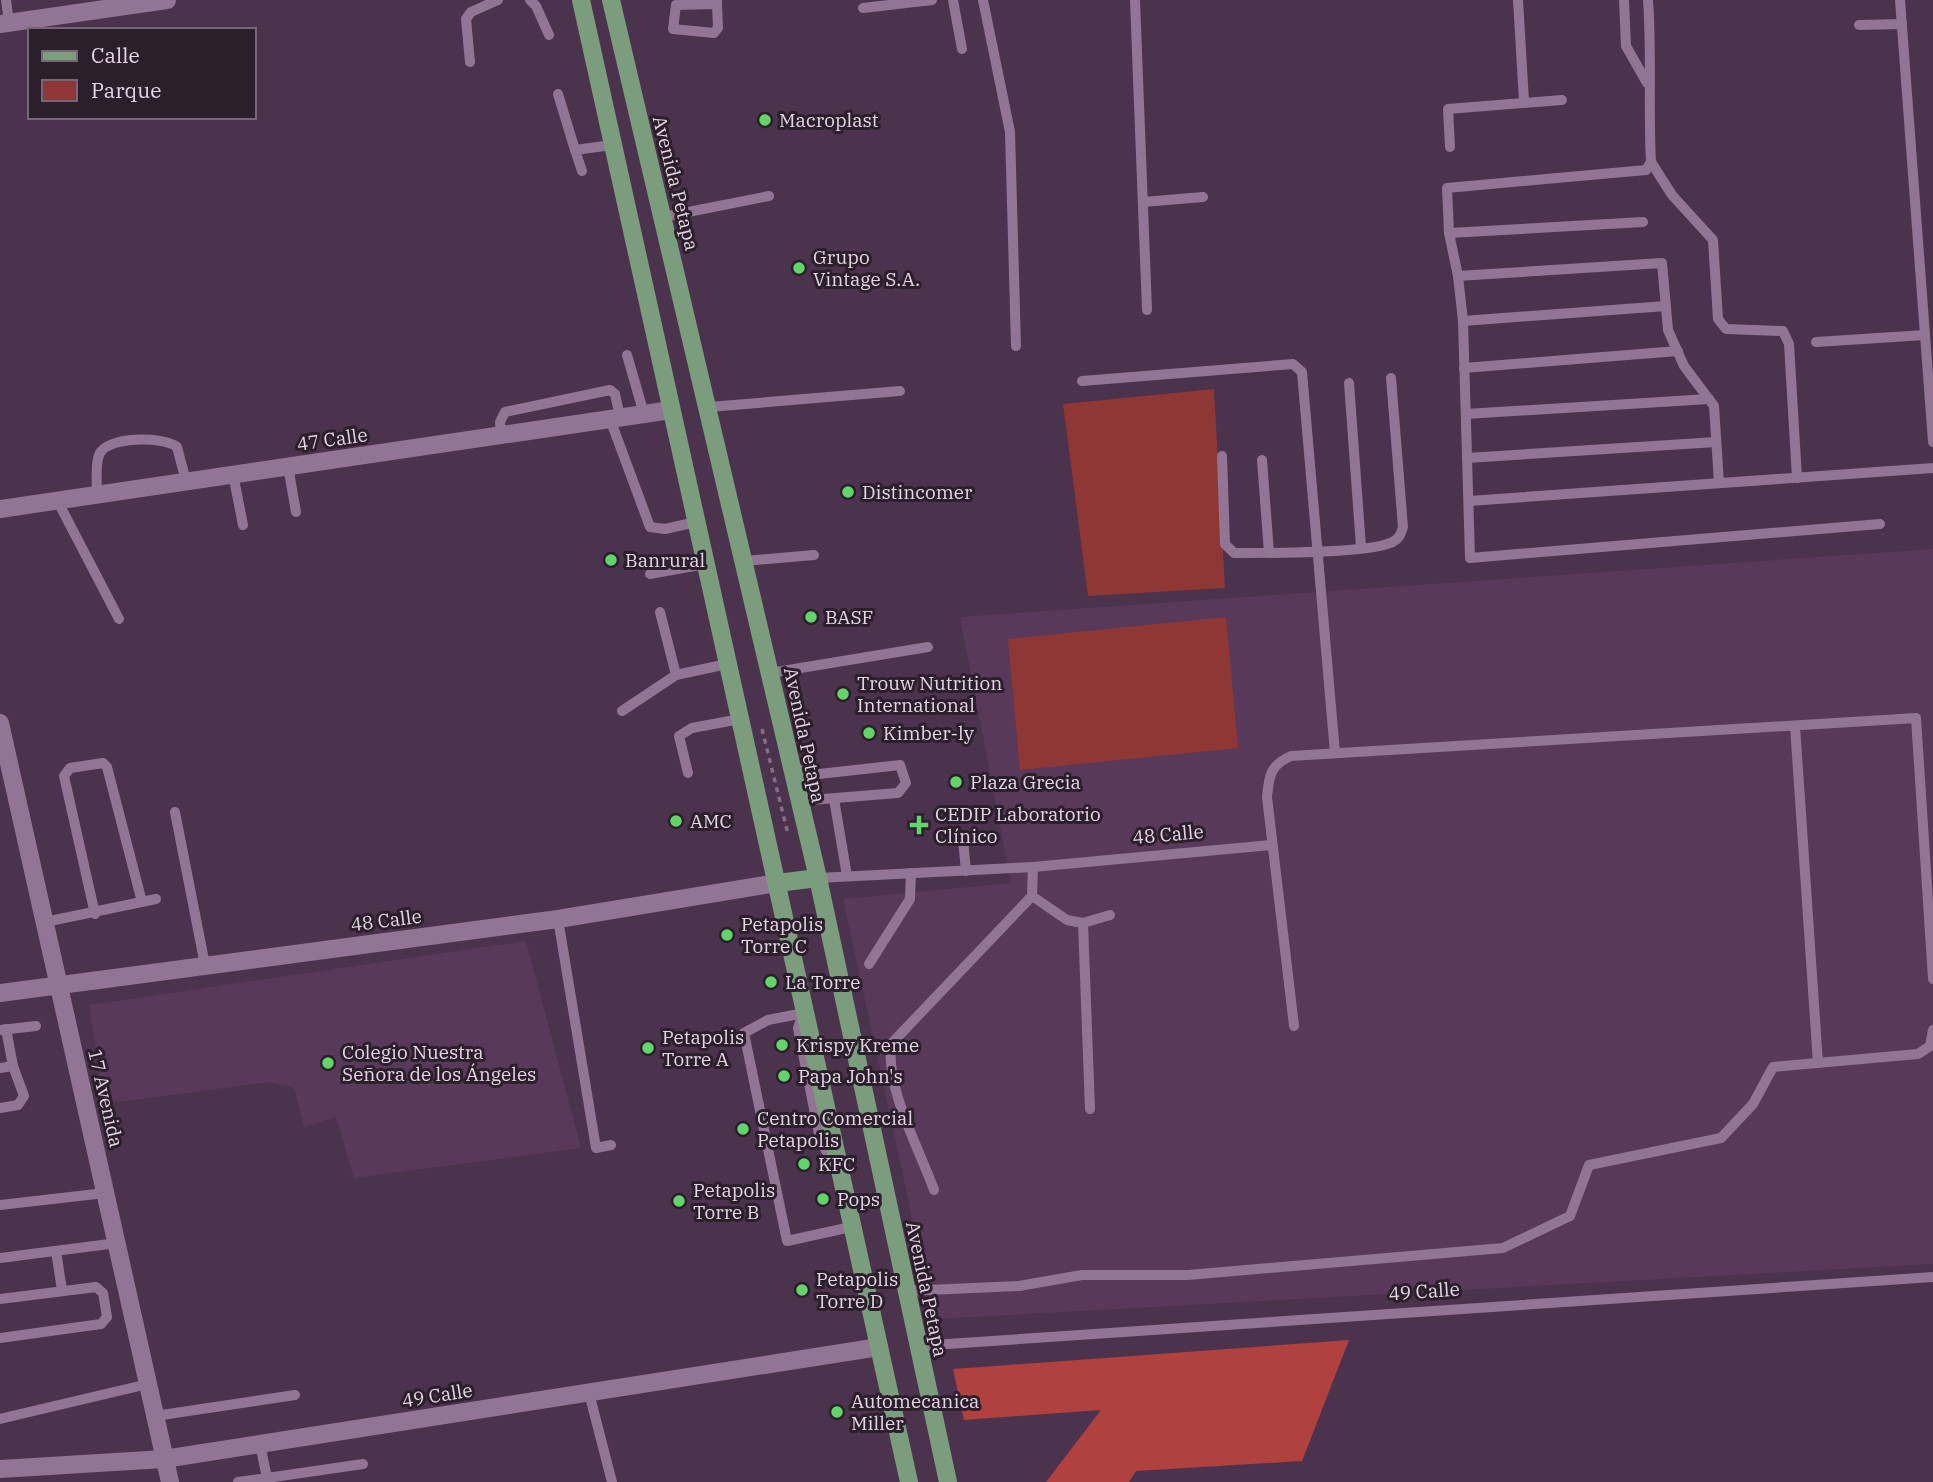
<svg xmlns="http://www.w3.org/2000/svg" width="1933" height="1482" font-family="'IBM Plex Serif',serif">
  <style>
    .built { fill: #58395a }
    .green { fill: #8f3734 }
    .forest { fill: #b0413f }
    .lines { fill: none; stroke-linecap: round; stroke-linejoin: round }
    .path { stroke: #856f86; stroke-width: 3.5; stroke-dasharray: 5 5; stroke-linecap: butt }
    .lane { stroke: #927594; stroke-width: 10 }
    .street { stroke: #927594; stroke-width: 18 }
    .primary { stroke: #7c9c7e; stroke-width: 18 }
    .poi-dot { fill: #62d469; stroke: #2a1f2b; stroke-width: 2.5 }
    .labels { text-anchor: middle; stroke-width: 6; stroke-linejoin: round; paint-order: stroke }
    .poi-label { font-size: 19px; fill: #e5d4e5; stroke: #2a1f2b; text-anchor: start }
    .street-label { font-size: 19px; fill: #e5d4e5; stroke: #2a1f2b }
  </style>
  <rect width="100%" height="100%" fill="#4b324d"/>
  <!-- built -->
  <g class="built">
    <polygon points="1933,549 1933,1264 934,1319 843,899 1011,883 960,617"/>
    <polygon points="526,941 581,1148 354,1178 336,1117 304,1127 294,1088 269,1082 104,1104 89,1005"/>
  </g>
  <!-- green -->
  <g class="green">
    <polygon points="1214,389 1225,588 1088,596 1063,404"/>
    <polygon points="1226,617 1238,748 1020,770 1008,639"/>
  </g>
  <!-- forest -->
  <polygon class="forest" points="1349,1340 1302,1461 1136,1471 1129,1482 1046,1482 1101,1410 964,1420 953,1369"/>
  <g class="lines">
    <!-- path -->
    <polyline class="path" points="762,729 788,834"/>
    <!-- lane -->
    <g class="lane">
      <polyline points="6,0 9,22"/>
      <polyline points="530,0 536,6 549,35"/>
      <polyline points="717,0 717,4 718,28 714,33 673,29 676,5 717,4"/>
      <polyline points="953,0 962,49"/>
      <polyline points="983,0 1010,132 1016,346"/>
      <polyline points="1135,0 1147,310"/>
      <polyline points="1518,0 1524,101"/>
      <polyline points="1624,0 1626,46 1647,83"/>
      <polyline points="1900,0 1933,442"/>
      <polyline points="863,8 932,0"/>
      <polyline points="1859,25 1902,24"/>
      <polyline points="470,62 466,19 471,12 498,0"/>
      <polyline points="558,94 575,150"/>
      <polyline points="1450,147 1448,109 1562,100"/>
      <polyline points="1651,162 1672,195 1713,240 1718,319 1726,329 1783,331 1789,344 1797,478"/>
      <polyline points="582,171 575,150 612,145"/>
      <polyline points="1143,202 1203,197"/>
      <polyline points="663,217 769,196"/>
      <path d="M1643 222 1449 233 1447 188 1646 170 1651 162C1648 107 1652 55 1648 0"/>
      <polyline points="1449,233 1458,276"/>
      <polyline points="1463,321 1666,306"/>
      <polyline points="1816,342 1925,335"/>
      <polyline points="627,355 644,414"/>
      <polyline points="1464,368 1678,351"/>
      <polyline points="1082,381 1293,364 1302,372 1335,753"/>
      <polyline points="1349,383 1361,547"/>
      <polyline points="709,407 900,391"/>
      <polyline points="1466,414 1709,399"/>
      <polyline points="610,419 650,527 665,529 696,522"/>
      <polyline points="501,435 500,422 505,412 610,390 615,394 620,417"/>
      <path d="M1222 456 1225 544 1234 553C1262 553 1375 554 1394 541 1400 538 1401 533 1403 527L1391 378"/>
      <polyline points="1467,458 1716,442"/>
      <polyline points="1262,460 1269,553"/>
      <polyline points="288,466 296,512"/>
      <polyline points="233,474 243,525"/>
      <polyline points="1719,483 1714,406 1684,366 1668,330 1662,263 1458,276 1463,321 1470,558 1880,524"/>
      <path d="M97 495C97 483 95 466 99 455 106 436 163 436 177 447L186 481"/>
      <polyline points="57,500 119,619"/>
      <polyline points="1469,501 1933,468"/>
      <polyline points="744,561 814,555"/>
      <polyline points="650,574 705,564"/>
      <polyline points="660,612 676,675"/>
      <polyline points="770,673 928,647"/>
      <polyline points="622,711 676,675 727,664"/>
      <polyline points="1795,726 1818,1063"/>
      <polyline points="793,768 819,774 900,765 906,783 898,793 798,801"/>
      <polyline points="688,773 679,736 692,728 740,719"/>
      <polyline points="834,799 847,876"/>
      <polyline points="175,812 205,965"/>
      <polyline points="963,840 966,871"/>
      <polyline points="818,878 1033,867 1271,845"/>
      <polyline points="1032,896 1067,920 1083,923 1090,1109"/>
      <polyline points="95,914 64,776 70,768 103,763 107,767 142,902"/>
      <polyline points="558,919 596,1148 611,1145"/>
      <polyline points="45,922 156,899"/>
      <polyline points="1083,923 1110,915"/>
      <polyline points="869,964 910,899 911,873"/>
      <polyline points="803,1013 798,1028 820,1139 826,1151 835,1153"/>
      <polyline points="804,1013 768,1020 744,1033 787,1241 851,1227"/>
      <path d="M1294 1026 1267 797C1269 776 1270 765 1291 756L1916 718 1933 979"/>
      <polyline points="6,1029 13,1066"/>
      <polyline points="1,1030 36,1026"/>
      <polyline points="0,1068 13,1066 24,1096 18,1105 0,1108"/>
      <path d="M934 1190C919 1148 886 1090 891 1044L1032 896 1033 867"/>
      <polyline points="0,1205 105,1193"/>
      <polyline points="56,1251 62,1290"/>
      <polyline points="0,1258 117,1243"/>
      <polyline points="906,1291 1019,1286 1082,1275 1188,1275 1503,1248 1570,1216 1589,1165 1721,1138 1753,1104 1773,1067 1918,1054 1930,1046 1933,1030"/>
      <polyline points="0,1299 96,1287 103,1293 107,1317 101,1324 0,1338"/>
      <polyline points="918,1346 1933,1277"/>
      <polyline points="589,1393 612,1482"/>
      <polyline points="155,1416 295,1395"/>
      <polyline points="0,1419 148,1384"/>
      <polyline points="267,1478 363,1464"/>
      <polyline points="238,1482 267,1478 260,1444"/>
    </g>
    <!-- street -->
    <g class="street">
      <polyline points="0,24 167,0"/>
      <polyline points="0,509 671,410"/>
      <polyline points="0,723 170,1482"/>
      <polyline points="0,993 558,919 777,883"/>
      <polyline points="0,1469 164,1459 879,1347"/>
    </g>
    <!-- primary -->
    <g class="primary">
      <polyline points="581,0 909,1482"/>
      <polyline points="611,0 818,878 948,1482"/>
      <polyline points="777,883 818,878"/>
    </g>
  </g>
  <!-- markers -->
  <g class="poi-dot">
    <circle cx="765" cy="120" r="7"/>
    <circle cx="799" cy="268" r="7"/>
    <circle cx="848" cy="492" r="7"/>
    <circle cx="611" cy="560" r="7"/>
    <circle cx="811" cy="617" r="7"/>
    <circle cx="843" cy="694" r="7"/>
    <circle cx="869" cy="733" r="7"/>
    <circle cx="956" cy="782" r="7"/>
    <circle cx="676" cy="821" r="7"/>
    <path d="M915.5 814.5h7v7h7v7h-7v7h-7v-7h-7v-7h7z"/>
    <circle cx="727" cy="935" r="7"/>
    <circle cx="771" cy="982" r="7"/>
    <circle cx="782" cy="1045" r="7"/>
    <circle cx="648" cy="1048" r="7"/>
    <circle cx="328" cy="1063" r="7"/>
    <circle cx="784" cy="1076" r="7"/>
    <circle cx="743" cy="1129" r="7"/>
    <circle cx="804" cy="1164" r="7"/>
    <circle cx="823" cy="1199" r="7"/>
    <circle cx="679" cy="1201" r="7"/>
    <circle cx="802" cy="1290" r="7"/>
    <circle cx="837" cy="1412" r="7"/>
  </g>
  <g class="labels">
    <!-- poi labels -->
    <g class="poi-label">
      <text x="779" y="127">Macroplast</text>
      <text x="813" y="264">Grupo<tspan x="813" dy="22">Vintage S.A.</tspan></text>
      <text x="862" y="499">Distincomer</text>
      <text x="625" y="567">Banrural</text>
      <text x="825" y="624">BASF</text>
      <text x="857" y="690">Trouw Nutrition<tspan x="857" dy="22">International</tspan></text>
      <text x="883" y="740">Kimber-ly</text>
      <text x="970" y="789">Plaza Grecia</text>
      <text x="935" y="821">CEDIP Laboratorio<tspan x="935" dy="22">Clínico</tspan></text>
      <text x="690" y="828">AMC</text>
      <text x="741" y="931">Petapolis<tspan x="741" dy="22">Torre C</tspan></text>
      <text x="785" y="989">La Torre</text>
      <text x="662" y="1044">Petapolis<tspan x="662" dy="22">Torre A</tspan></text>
      <text x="796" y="1052">Krispy Kreme</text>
      <text x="342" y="1059">Colegio Nuestra<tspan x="342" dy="22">Señora de los Ángeles</tspan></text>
      <text x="798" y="1083">Papa John's</text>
      <text x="757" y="1125">Centro Comercial<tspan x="757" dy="22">Petapolis</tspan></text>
      <text x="818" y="1171">KFC</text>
      <text x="693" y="1197">Petapolis<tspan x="693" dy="22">Torre B</tspan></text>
      <text x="837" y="1206">Pops</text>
      <text x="816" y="1286">Petapolis<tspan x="816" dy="22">Torre D</tspan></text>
      <text x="851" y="1408">Automecanica<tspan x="851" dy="22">Miller</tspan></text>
    </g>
    <!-- street labels -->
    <g class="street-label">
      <text transform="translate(676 183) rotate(76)" y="7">Avenida Petapa</text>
      <text transform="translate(332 439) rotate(-8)" y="7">47 Calle</text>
      <text transform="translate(805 735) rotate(78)" y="7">Avenida Petapa</text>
      <text transform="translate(1168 834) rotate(-5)" y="7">48 Calle</text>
      <text transform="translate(386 920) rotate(-7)" y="7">48 Calle</text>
      <text transform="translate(106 1098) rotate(77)" y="7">17 Avenida</text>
      <text transform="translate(927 1289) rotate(78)" y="7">Avenida Petapa</text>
      <text transform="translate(1424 1291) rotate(-4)" y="7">49 Calle</text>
      <text transform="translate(437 1395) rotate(-9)" y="7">49 Calle</text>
    </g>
  </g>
  <!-- legend -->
  <rect x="28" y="28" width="228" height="91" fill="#2a1f2b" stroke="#756775" stroke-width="2"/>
  <rect x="42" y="51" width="35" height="10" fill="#7c9c7e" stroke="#756775" stroke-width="2"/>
  <text x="91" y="63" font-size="21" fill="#e5d4e5">Calle</text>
  <rect x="42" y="80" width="35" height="21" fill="#8f3734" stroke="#756775" stroke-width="2"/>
  <text x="91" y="98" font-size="21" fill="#e5d4e5">Parque</text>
</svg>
